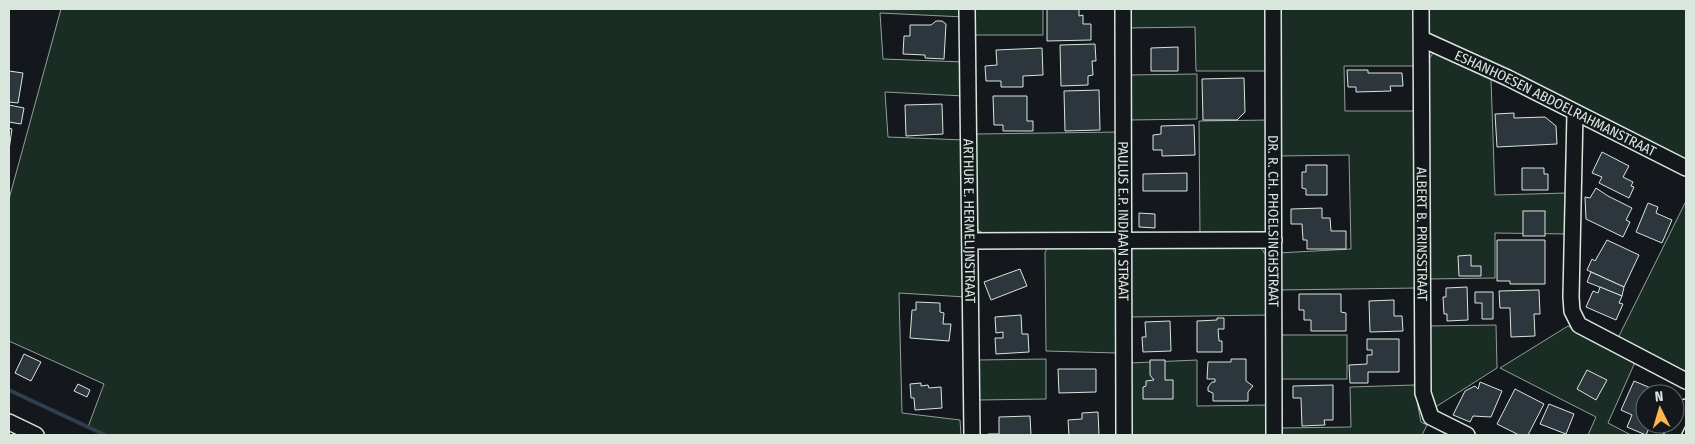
<svg xmlns="http://www.w3.org/2000/svg" width="1695" height="444" font-family="'Fira Sans Condensed',sans-serif">
  <style>
    .green { fill: #1a2d24; stroke: #939e99 }
    .lines { fill: none; stroke-linecap: round; stroke-linejoin: round }
    .stream { stroke: #2f3f4d; stroke-width: 4 }
    .building { fill: #2c363c; stroke: #d8e6dc }
    .minor-casing { stroke: #d8e6dc; stroke-width: 18 }
    .minor { stroke: #14181c; stroke-width: 15 }
    .labels { text-anchor: middle; stroke-width: 4; stroke-linejoin: round; paint-order: stroke }
    .street-label { font-size: 14px; fill: #d8e6dc; stroke: #14181c }
  </style>
  <rect width="100%" height="100%" fill="#14181c"/>
  <!-- green -->
  <g class="green">
    <polygon points="61,9 964,9 964,17 880,13 883,59 965,62 964,96 885,92 888,137 965,140 966,297 899,293 902,413 960,420 961,435 105,435 88,427 104,384 9,341 9,199"/>
    <rect x="973" y="9" width="70" height="26"/>
    <polygon points="1128,9 1267,9 1267,71 1196,71 1195,27 1127,28"/>
    <polygon points="1277,9 1417,9 1418,66 1344,66 1345,111 1417,111 1417,288 1278,290 1278,253 1351,249 1349,155 1278,156"/>
    <polygon points="1426,9 1686,9 1686,163 1427,34"/>
    <polygon points="1439,52 1481,71 1491,79 1495,195 1567,193 1567,234 1495,233 1495,278 1429,279 1428,69 1429,59 1433,53"/>
    <polygon points="1197,74 1197,119 1129,120 1129,75"/>
    <polygon points="1269,120 1267,230 1263,235 1200,237 1199,121"/>
    <polygon points="1118,132 1117,227 1114,233 988,235 979,231 975,225 976,134"/>
    <polygon points="1686,201 1686,372 1618,338"/>
    <polygon points="1105,245 1112,248 1116,255 1117,353 1046,351 1045,252 1049,246"/>
    <polygon points="1254,245 1262,249 1270,262 1269,315 1130,317 1129,253 1134,247"/>
    <polygon points="1496,325 1497,368 1434,408 1429,401 1428,326"/>
    <polygon points="1568,326 1636,360 1608,423 1631,435 1588,435 1596,417 1500,368"/>
    <rect x="1278" y="335" width="69" height="44"/>
    <polygon points="1046,359 1046,399 978,400 978,360"/>
    <polygon points="1197,360 1197,406 1268,405 1268,435 1130,435 1130,363"/>
    <polygon points="1414,385 1421,422 1427,425 1422,435 1280,435 1280,428 1351,427 1350,387"/>
  </g>
  <g class="lines">
    <!-- stream -->
    <polyline class="stream" points="9,390 105,435"/>
  </g>
  <!-- building -->
  <g class="building">
    <polygon points="1047,9 1079,9 1079,16 1083,15 1083,24 1091,24 1091,40 1047,41"/>
    <polygon points="936,21 942,21 946,24 944,59 925,58 925,55 903,54 904,36 910,36 910,25 931,25"/>
    <polygon points="1095,44 1096,61 1092,61 1093,75 1088,76 1088,85 1061,86 1060,45"/>
    <polygon points="1178,47 1178,71 1151,71 1151,48"/>
    <polygon points="1042,48 1043,75 1023,76 1023,87 1001,87 1001,81 986,81 985,66 997,65 996,50"/>
    <polygon points="1347,70 1368,70 1368,73 1402,73 1403,86 1390,86 1391,91 1356,92 1356,87 1348,87"/>
    <polygon points="9,71 23,73 18,103 9,102"/>
    <polygon points="1244,78 1245,112 1237,120 1203,120 1202,79"/>
    <polygon points="1099,90 1100,130 1065,131 1064,91"/>
    <polygon points="993,96 1027,96 1027,121 1033,121 1033,131 1003,131 1003,125 994,125"/>
    <polygon points="942,104 943,134 906,136 905,105"/>
    <polygon points="9,105 24,108 21,124 9,122"/>
    <polygon points="1514,113 1514,118 1545,117 1556,126 1557,144 1497,147 1495,114"/>
    <polygon points="1194,125 1195,155 1162,156 1162,150 1153,150 1153,135 1161,134 1161,126"/>
    <polygon points="9,128 12,129 9,150"/>
    <polygon points="1602,152 1629,166 1623,177 1633,182 1631,186 1634,187 1629,198 1599,183 1602,177 1592,173"/>
    <polygon points="1306,165 1327,165 1327,195 1306,195 1306,189 1302,188 1302,172 1306,172"/>
    <polygon points="1522,168 1544,168 1544,174 1548,174 1548,190 1522,190"/>
    <polygon points="1187,173 1187,191 1143,191 1143,174"/>
    <polygon points="1596,188 1608,196 1632,208 1626,220 1630,222 1623,237 1586,219 1585,197 1590,198"/>
    <polygon points="1648,203 1658,207 1656,213 1672,220 1662,243 1636,232"/>
    <polygon points="1322,208 1322,218 1330,218 1331,231 1346,231 1346,249 1307,249 1307,240 1303,240 1302,224 1291,224 1291,209"/>
    <rect x="1523" y="211" width="22" height="25"/>
    <polygon points="1139,213 1155,214 1155,228 1139,227"/>
    <polygon points="1497,240 1545,240 1545,284 1510,284 1510,281 1497,281"/>
    <polygon points="1607,240 1639,255 1624,287 1587,270 1592,259 1595,261"/>
    <polygon points="1471,255 1471,266 1481,266 1481,276 1459,276 1458,256"/>
    <polygon points="1020,269 1027,286 991,300 984,282"/>
    <polygon points="1591,272 1624,287 1622,296 1587,282"/>
    <polygon points="1467,287 1468,320 1447,321 1447,314 1444,314 1443,297 1446,297 1446,288"/>
    <polygon points="1600,287 1622,296 1619,303 1623,304 1616,320 1586,307 1593,291 1598,293"/>
    <polygon points="1539,290 1540,314 1534,314 1535,336 1511,337 1510,308 1500,308 1499,291"/>
    <polygon points="1475,292 1493,292 1493,319 1482,319 1482,303 1475,303"/>
    <polygon points="1299,294 1341,294 1341,312 1346,313 1346,331 1311,331 1311,320 1304,320 1304,310 1299,310"/>
    <polygon points="1394,300 1394,316 1402,316 1403,331 1370,332 1369,301"/>
    <polygon points="916,302 940,303 940,312 944,313 943,324 951,324 949,341 910,338 912,310 916,310"/>
    <polygon points="1021,315 1022,334 1028,334 1029,352 996,354 995,338 1003,338 1003,332 996,333 995,317"/>
    <polygon points="1217,318 1224,318 1224,329 1218,329 1219,341 1222,341 1222,352 1197,352 1197,321 1217,320"/>
    <polygon points="1170,321 1171,351 1143,352 1142,337 1146,337 1145,322"/>
    <polygon points="1367,339 1399,339 1399,372 1368,372 1368,383 1350,383 1349,365 1367,364 1367,355 1372,355 1372,350 1367,350"/>
    <polygon points="24,354 41,362 31,381 15,373"/>
    <polygon points="1231,359 1246,359 1246,381 1253,386 1248,392 1248,401 1213,401 1213,393 1208,391 1208,387 1212,382 1215,382 1215,379 1207,379 1208,362 1231,362"/>
    <polygon points="1150,360 1165,360 1165,380 1173,380 1173,399 1143,399 1143,387 1146,386 1146,381 1154,380 1150,375"/>
    <polygon points="1058,369 1096,369 1096,392 1059,393"/>
    <polygon points="1587,370 1607,380 1596,400 1577,389"/>
    <polygon points="1634,381 1665,394 1645,394 1645,424 1651,424 1646,435 1627,427 1632,415 1621,410"/>
    <polygon points="1480,382 1502,391 1491,417 1473,416 1470,422 1453,415 1465,391 1475,386 1478,389"/>
    <polygon points="921,383 921,386 928,385 929,388 941,387 942,408 915,410 914,398 911,398 910,384"/>
    <polygon points="78,384 90,390 87,397 74,391"/>
    <polygon points="1333,385 1333,420 1324,420 1325,425 1302,426 1301,398 1293,398 1293,386"/>
    <polygon points="1515,389 1544,404 1528,435 1519,435 1497,424"/>
    <polygon points="1549,404 1574,414 1566,434 1540,424"/>
    <polygon points="1098,412 1099,435 1069,435 1068,420 1082,419 1082,413"/>
    <polygon points="1030,416 1031,435 988,435 988,434 999,434 999,417"/>
  </g>
  <g class="lines">
    <!-- minor casing -->
    <g class="minor-casing">
      <g id="minor">
        <path id="s1" d="M967 9 972 435"/>
        <path id="s2" d="M1123 9 1124 435"/>
        <path id="s3" d="M1273 9 1274 435"/>
        <path id="s4" d="M1421 9 1423 393 1431 417 1467 435"/>
        <path id="s5" d="M1422 39 1508 78 1686 168"/>
        <polyline points="1575,113 1571,297 1572,311 1579,325 1686,381"/>
        <polyline points="970,241 1274,240"/>
        <polyline points="9,422 36,435"/>
        <polyline points="1672,435 1686,407"/>
      </g>
    </g>
    <!-- minor -->
    <use href="#minor" class="minor"/>
  </g>
  <g class="labels">
    <!-- street labels -->
    <g class="street-label">
      <text dy="5" stroke="none"><textPath href="#s5" startOffset="148">ESHANHOESEN ABDOELRAHMANSTRAAT</textPath></text>
      <text dy="5" stroke="none"><textPath href="#s1" startOffset="212">ARTHUR E. HERMELIJNSTRAAT</textPath></text>
      <text dy="5" stroke="none"><textPath href="#s2" startOffset="212">PAULUS E.P. INDIAAN STRAAT</textPath></text>
      <text dy="5" stroke="none"><textPath href="#s3" startOffset="212">DR. R. CH. PHOELSINGHSTRAAT</textPath></text>
      <text dy="5" stroke="none"><textPath href="#s4" startOffset="225">ALBERT B. PRINSSTRAAT</textPath></text>
    </g>
  </g>
  <!-- border -->
  <rect width="1695" height="444" fill="none" stroke="#d8e6dc" stroke-width="20"/>
  <!-- north arrow -->
  <g transform="translate(1660 409) rotate(355)"><circle r="24" fill="#14181c" stroke="#626a69"/>
  <path d="M0-4L9 19L0 12L-9 19Z" fill="#ffb74d"/>
  <text y="-8" font-size="14" font-weight="bold" text-anchor="middle" fill="#d8e6dc">N</text>
  </g>
</svg>
